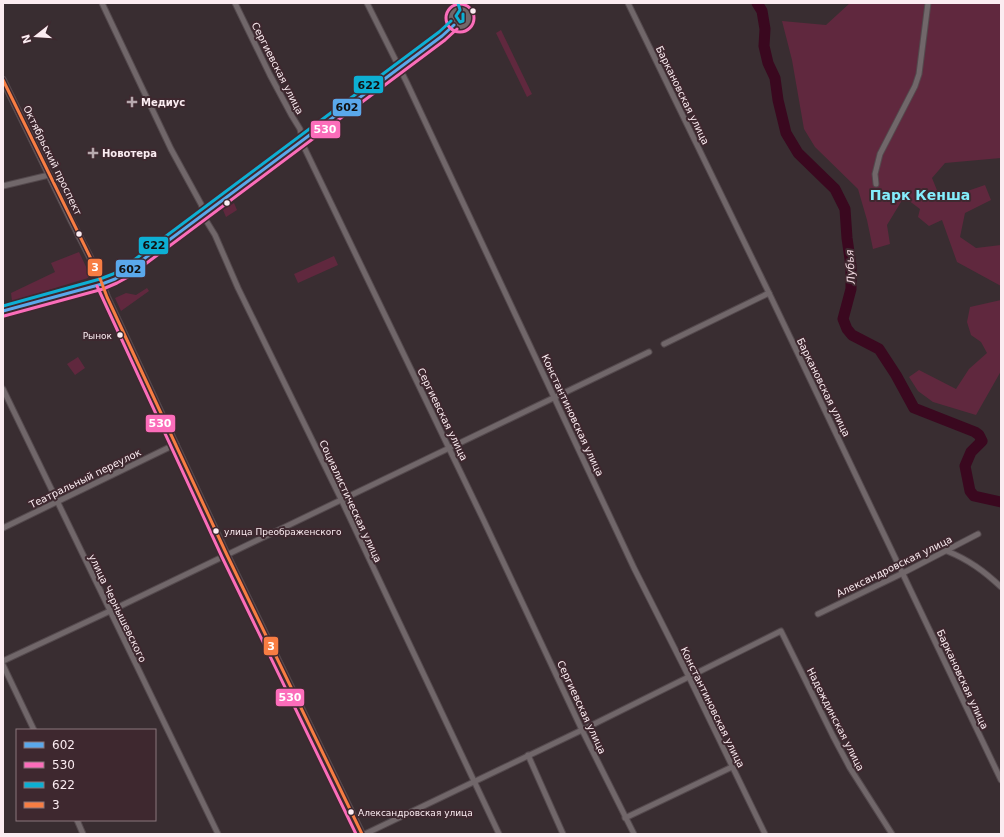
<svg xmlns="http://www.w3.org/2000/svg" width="1004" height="837" font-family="'DejaVu Sans',sans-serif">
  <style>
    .green { fill: #60283e }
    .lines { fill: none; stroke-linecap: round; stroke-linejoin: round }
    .river { stroke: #3a081f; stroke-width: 11 }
    .minor-casing { stroke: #54494d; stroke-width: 7 }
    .tertiary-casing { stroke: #54494d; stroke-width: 8 }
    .minor { stroke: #71676a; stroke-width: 5 }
    .tertiary { stroke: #71676a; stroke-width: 6 }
    .bus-1-casing { stroke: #3e282f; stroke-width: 6 }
    .bus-2-casing { stroke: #3e282f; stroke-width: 6 }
    .bus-3-casing { stroke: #3e282f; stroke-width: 6 }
    .bus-4-casing { stroke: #3e282f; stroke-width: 6 }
    .bus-1 { stroke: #5aa8eb; stroke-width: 3 }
    .bus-2 { stroke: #fb6dba; stroke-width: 3 }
    .bus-3 { stroke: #0dafd3; stroke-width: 3 }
    .bus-4 { stroke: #f77d43; stroke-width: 3 }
    .bus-dot { fill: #fbecf1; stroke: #3e282f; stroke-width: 1.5 }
    .poi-dot { fill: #b7a9ae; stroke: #3e282f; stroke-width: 1.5 }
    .labels { text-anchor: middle; stroke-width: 4; stroke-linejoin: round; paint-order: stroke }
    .bus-label { font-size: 9px; fill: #fbecf1; stroke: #3e282f; text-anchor: start }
    .street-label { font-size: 10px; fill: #fbecf1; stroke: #3e282f }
    .poi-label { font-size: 10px; font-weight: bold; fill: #fbecf1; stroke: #3e282f; text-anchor: start }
    .water-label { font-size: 11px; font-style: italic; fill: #f0d8df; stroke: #3e282f }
    .district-label { font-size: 14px; font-weight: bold; fill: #84edfc; stroke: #3e282f }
    .line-badge { stroke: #3e282f; stroke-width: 1.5 }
    .badge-label { font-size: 11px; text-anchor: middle; font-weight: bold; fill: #fff }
    .pale-badge-label { font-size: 11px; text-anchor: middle; font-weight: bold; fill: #111 }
  </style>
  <rect width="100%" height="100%" fill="#392d31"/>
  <!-- green -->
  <g class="green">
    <polygon points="850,3 1001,3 1001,158 945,163 932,178 941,200 985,185 991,200 965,213 960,237 976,248 1001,245 1001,286 957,262 942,220 929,226 918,217 920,209 904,197 887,225 890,244 873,249 867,220 858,189 815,147 804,129 792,60 782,21 826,25"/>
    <polygon points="501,30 532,94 527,97 496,33"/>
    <polygon points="234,203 237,210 226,217 223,210"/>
    <polygon points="79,252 89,273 88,278 12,301 11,293 55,272 51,263"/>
    <polygon points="334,256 338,265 298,283 294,274"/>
    <polygon points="147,288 149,291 121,311 115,298 126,293 136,295"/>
    <polygon points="1001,300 1001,371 976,415 933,402 918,391 909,377 919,370 956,389 969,369 987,353 981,342 971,335 967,322 970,307"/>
    <polygon points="78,357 85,368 75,375 67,364"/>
  </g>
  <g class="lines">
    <!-- river -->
    <polyline class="river" points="757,3 762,11 765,29 764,46 768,63 775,78 778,100 786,133 798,153 835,189 845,209 847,238 851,266 851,289 843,319 847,329 852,335 879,349 896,375 914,408 975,432 979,435 982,441 971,452 965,466 970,491 974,496 1001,502"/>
    <!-- minor casing -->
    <g class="minor-casing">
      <g id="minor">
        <polyline points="102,3 171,149 201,204 207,222 215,235 238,288 341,499 499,834"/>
        <polyline points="235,3 270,75 292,116 300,129 304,147 484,521 582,730 634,834"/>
        <polyline points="367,3 407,83 634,568 689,677 765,834"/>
        <polyline points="453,3 455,9"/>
        <polyline points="628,3 769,293 1001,780"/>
        <polyline points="876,184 875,174 880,154 915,86 919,74 928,3"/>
        <polyline points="3,186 49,175"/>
        <polyline points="664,344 769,293"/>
        <polyline points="3,389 218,834"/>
        <polyline points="3,528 176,444"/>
        <path d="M947 551C969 560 984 571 1001 587"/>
        <polyline points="818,614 903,573 978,534"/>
        <polyline points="3,661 110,611 649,352"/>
        <polyline points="3,665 34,730"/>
        <polyline points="528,755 563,834"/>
        <polyline points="625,818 732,767"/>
        <polyline points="77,820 83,834"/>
        <polyline points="365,834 582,730 781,631 833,736 850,768 892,834"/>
      </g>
    </g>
    <!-- tertiary casing -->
    <g class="tertiary-casing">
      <g id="tertiary">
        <circle cx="460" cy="18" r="9"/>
        <polyline points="3,80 71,220 98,273 107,297 227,555 362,834"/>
        <polyline points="3,311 102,284 115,279 125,273 442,36 454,25"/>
      </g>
    </g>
    <!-- minor -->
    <use href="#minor" class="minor"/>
    <!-- tertiary -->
    <use href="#tertiary" class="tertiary"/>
    <!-- bus-1 casing -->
    <g class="bus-1-casing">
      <polyline id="bus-1" points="3,311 102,284 115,279 125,273 442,36 454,25"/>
    </g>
    <!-- bus-2 casing -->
    <g class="bus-2-casing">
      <g id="bus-2">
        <circle cx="460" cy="18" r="14"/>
        <polyline points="97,286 222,557 356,834"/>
        <polyline points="4,316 103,289 117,283 128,277 445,40 457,29"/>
      </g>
    </g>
    <!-- bus-3 casing -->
    <g class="bus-3-casing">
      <g id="bus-3">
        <polyline points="458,3 460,10 456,16 460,22 463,21 463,14"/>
        <polyline points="3,306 100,279 113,274 122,269 439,32 451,21"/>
      </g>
    </g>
    <!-- bus-4 casing -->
    <g class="bus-4-casing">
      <polyline id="bus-4" points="3,80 98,273 107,297 227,555 362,834"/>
    </g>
    <!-- bus-1 -->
    <use href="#bus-1" class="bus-1"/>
    <!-- bus-2 -->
    <use href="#bus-2" class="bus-2"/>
    <!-- bus-3 -->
    <use href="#bus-3" class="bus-3"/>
    <!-- bus-4 -->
    <use href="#bus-4" class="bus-4"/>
  </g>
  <!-- markers -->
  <g class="bus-dot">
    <circle cx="473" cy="11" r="3.5"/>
    <circle cx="227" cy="203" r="3.5"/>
    <circle cx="79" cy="234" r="3.5"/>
    <circle cx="120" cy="335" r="3.5"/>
    <circle cx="216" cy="531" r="3.5"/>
    <circle cx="351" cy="812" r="3.5"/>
  </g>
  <g class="poi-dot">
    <path d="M130 96h4v4h4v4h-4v4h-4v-4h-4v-4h4z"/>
    <path d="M91 147h4v4h4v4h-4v4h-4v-4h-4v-4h4z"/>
  </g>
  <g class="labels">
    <!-- bus labels -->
    <g class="bus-label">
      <text x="112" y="339" text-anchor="end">Рынок</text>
      <text x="224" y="535">улица Преображенского</text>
      <text x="358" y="816">Александровская улица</text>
    </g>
    <!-- street labels -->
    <g class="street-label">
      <text transform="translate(278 68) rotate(63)" y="4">Сергиевская улица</text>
      <text transform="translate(683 95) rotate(64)" y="4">Баркановская улица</text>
      <text transform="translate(53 160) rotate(64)" y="4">Октябрьский проспект</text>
      <text transform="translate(824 387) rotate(64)" y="4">Баркановская улица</text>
      <text transform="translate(443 414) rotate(64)" y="4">Сергиевская улица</text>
      <text transform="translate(573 415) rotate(65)" y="4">Константиновская улица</text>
      <text transform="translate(85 478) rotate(-26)" y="4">Театральный переулок</text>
      <text transform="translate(351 501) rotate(65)" y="4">Социалистическая улица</text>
      <text transform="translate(894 566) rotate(-26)" y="4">Александровская улица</text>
      <text transform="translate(118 608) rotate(64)" y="4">улица Чернышевского</text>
      <text transform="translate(963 679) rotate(65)" y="4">Баркановская улица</text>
      <text transform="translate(582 707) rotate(65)" y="4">Сергиевская улица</text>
      <text transform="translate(713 707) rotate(64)" y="4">Константиновская улица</text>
      <text transform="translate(836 719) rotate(63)" y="4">Надеждинская улица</text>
    </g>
    <!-- poi labels -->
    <g class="poi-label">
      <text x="141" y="106">Медиус</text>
      <text x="102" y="157">Новотера</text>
    </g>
    <!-- water labels -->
    <g class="water-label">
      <text transform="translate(850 267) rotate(-93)" y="4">Лубья</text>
    </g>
    <!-- district labels -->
    <g class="district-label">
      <text x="920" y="200">Парк Кенша</text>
    </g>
  </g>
  <g class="line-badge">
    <rect x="353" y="75" width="31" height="19" rx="4" fill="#0dafd3"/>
    <rect x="332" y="98" width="30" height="19" rx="4" fill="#5aa8eb"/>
    <rect x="310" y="120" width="31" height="19" rx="4" fill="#fb6dba"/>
    <rect x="138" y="236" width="31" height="19" rx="4" fill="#0dafd3"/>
    <rect x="87" y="258" width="16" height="19" rx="4" fill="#f77d43"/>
    <rect x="115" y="259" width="31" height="19" rx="4" fill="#5aa8eb"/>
    <rect x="145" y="414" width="31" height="19" rx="4" fill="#fb6dba"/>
    <rect x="263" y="636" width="16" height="20" rx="4" fill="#f77d43"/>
    <rect x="275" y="688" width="30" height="19" rx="4" fill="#fb6dba"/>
  </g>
  <g class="badge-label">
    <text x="325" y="133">530</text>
    <text x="95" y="271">3</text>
    <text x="160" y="427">530</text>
    <text x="271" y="650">3</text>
    <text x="290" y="701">530</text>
  </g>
  <g class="pale-badge-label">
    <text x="369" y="89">622</text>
    <text x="347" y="111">602</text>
    <text x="154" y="249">622</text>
    <text x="130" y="273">602</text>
  </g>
  <!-- border -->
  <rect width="1004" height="837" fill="none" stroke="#fbecf1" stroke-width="8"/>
  <!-- legend -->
  <rect x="16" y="729" width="140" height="92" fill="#3e282f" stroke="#8a767d"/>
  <rect x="24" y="742" width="20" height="6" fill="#5aa8eb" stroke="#8a767d"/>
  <text x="52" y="749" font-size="12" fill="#fbecf1">602</text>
  <rect x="24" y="762" width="20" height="6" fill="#fb6dba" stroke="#8a767d"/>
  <text x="52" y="769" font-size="12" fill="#fbecf1">530</text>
  <rect x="24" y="782" width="20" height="6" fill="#0dafd3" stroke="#8a767d"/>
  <text x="52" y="789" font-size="12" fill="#fbecf1">622</text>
  <rect x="24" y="802" width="20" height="6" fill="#f77d43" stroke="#8a767d"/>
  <text x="52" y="809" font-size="12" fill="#fbecf1">3</text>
  <!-- north arrow -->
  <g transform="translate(36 36) rotate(253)" stroke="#3e282f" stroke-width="3" paint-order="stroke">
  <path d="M0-3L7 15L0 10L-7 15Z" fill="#fbecf1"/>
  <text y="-6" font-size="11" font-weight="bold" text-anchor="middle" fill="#fbecf1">N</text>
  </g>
</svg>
